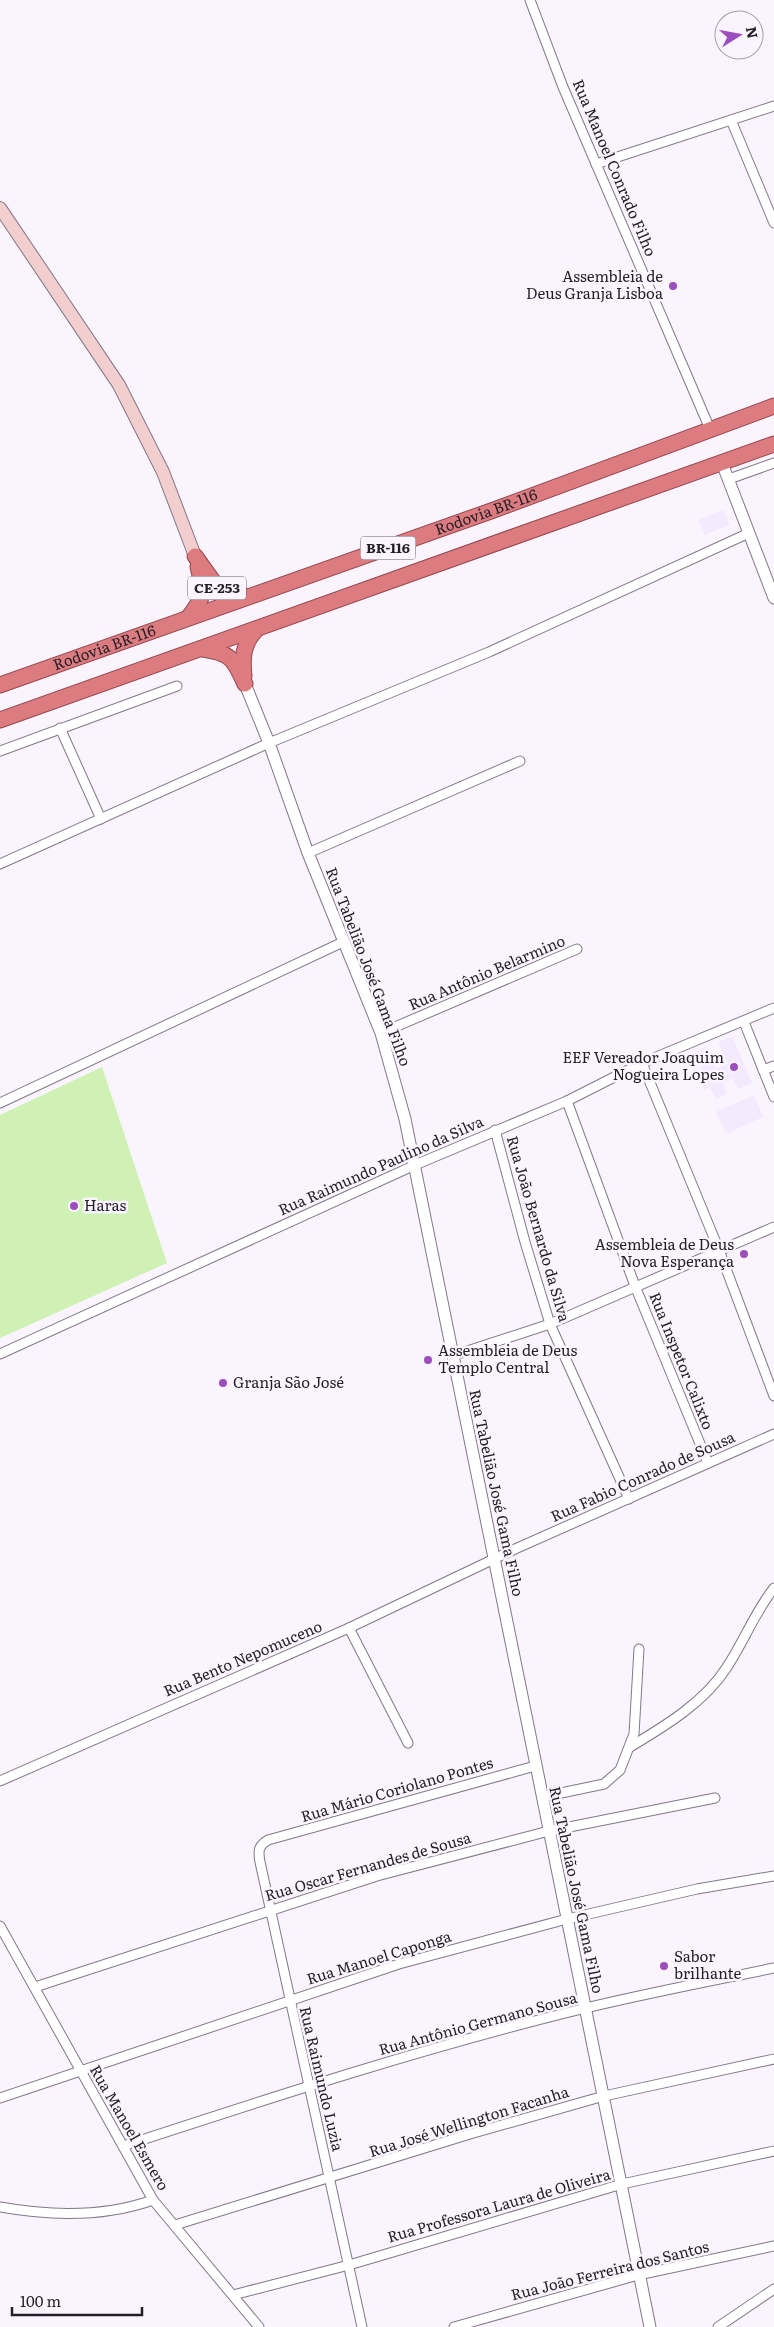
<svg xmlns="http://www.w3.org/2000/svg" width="774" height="2327" font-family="Literata,serif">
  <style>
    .built { fill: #f4e9fd }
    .green { fill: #cff1b4 }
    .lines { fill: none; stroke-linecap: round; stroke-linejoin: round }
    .minor-casing { stroke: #817888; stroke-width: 11 }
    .tertiary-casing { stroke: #817888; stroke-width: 13 }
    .secondary-casing { stroke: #817888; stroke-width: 14 }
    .trunk-casing { stroke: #96474c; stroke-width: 17 }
    .minor { stroke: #fff; stroke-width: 9 }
    .tertiary { stroke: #fff; stroke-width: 11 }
    .secondary { stroke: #f2cecf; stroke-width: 12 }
    .trunk { stroke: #dc7c80; stroke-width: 15 }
    .poi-dot { fill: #9c4dbe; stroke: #faf4ff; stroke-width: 2 }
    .labels { text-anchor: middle; stroke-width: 5; stroke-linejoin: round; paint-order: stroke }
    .shield { fill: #faf4ff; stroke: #645f67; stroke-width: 1 }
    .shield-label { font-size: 14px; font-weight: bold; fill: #231f26 }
    .street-label { font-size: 15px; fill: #231f26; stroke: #faf4ff }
    .poi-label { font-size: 15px; fill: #231f26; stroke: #faf4ff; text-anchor: start }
  </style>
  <rect width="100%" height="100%" fill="#faf4ff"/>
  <!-- built -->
  <g class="built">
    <polygon points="724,510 730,525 704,535 699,520"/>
    <polygon points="732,1036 752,1083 738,1089 733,1078 723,1083 727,1094 716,1099 710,1087 704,1090 699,1078 705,1075 695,1052 706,1047 716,1069 728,1064 718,1042"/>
    <polygon points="754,1095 763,1117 726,1134 716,1112"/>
  </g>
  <!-- green -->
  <polygon class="green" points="102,1067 167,1263 0,1338 0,1115"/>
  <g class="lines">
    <!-- minor casing -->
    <g class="minor-casing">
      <g id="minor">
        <polyline points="530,0 563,87 710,429"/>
        <polyline points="731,120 774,223"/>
        <polyline points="596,164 774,106"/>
        <polyline points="729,479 774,463"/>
        <polyline points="60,728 101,819"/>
        <polyline points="0,751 177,686"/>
        <polyline points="308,853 520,761"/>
        <polyline points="0,864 269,743 489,652 749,533"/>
        <polyline points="744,1022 774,1097"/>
        <polyline points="381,1033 577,949"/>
        <polyline points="642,1063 719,1250 774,1396"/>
        <polyline points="763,1070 774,1066"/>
        <polyline points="567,1101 635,1286 708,1463"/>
        <polyline points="0,1103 343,942"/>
        <polyline points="495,1130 525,1242 550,1324 629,1499"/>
        <polyline points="0,1354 415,1165 567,1101 642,1063 774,1008"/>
        <polyline points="452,1356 550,1324 774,1227"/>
        <polyline points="349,1628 408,1743"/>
        <path d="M630 1747C665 1726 705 1702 727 1667 744 1641 755 1612 774 1588"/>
        <polyline points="0,1781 349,1628 515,1549 774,1434"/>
        <polyline points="542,1797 604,1784 620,1770 634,1734 639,1649"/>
        <polyline points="0,1926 153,2200 259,2327"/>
        <polyline points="35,1987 377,1876 549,1831 715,1798"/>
        <polyline points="0,2098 399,1964 567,1919 697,1889 774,1876"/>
        <path d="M123 2146C276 2096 429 2046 586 2008 648 1993 711 1981 774 1968"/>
        <path d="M0 2207C50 2216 105 2217 153 2200"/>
        <polyline points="175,2225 470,2134 604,2096 774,2059"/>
        <polyline points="233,2295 349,2265 622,2184 774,2151"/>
        <path d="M362 2327 260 1862C258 1851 258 1846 268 1840L535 1766"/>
        <polyline points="454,2327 638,2275 774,2246"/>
        <polyline points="718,2327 774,2289"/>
      </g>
    </g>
    <!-- tertiary casing -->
    <g class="tertiary-casing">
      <g id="tertiary">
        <polyline points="722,463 774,598"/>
        <polyline points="245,684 269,743 308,853 381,1033 405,1119 650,2327"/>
      </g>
    </g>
    <!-- secondary casing -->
    <g class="secondary-casing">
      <polyline id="secondary" points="0,208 119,385 163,472 195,556"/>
    </g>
    <!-- trunk casing -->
    <g class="trunk-casing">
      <g id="trunk">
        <polyline points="195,556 220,591 228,595 244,596"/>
        <path d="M188 618C205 596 205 593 198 567"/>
        <path d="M203 649C231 653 234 659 245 684"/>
        <path d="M244 676C242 657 243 643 257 629"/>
        <path id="s1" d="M0 685 491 511 774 406"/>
        <polyline points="0,720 774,444"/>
      </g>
    </g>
    <!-- minor -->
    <use href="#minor" class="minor"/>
    <!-- tertiary -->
    <use href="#tertiary" class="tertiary"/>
    <!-- secondary -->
    <use href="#secondary" class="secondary"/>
    <!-- trunk -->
    <use href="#trunk" class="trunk"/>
  </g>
  <!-- markers -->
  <g class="poi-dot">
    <circle cx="673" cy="286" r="5"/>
    <circle cx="734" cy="1067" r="5"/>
    <circle cx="74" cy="1206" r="5"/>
    <circle cx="744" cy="1254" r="5"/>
    <circle cx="428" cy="1360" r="5"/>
    <circle cx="223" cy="1383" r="5"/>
    <circle cx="664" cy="1966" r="5"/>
  </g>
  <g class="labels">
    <!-- shield labels -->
    <g class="shield">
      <rect x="360.5" y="536.5" width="55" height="23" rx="4"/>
      <rect x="188" y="576.5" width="58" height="23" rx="4"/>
    </g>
    <g class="shield-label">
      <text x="388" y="553">BR-116</text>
      <text x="217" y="593">CE-253</text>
    </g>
    <!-- street labels -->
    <g class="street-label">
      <text transform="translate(614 168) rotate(67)" y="5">Rua Manoel Conrado Filho</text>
      <text dy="5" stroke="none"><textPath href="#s1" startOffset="516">Rodovia BR-116</textPath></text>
      <text dy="5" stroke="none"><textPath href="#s1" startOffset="111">Rodovia BR-116</textPath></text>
      <text transform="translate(368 967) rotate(69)" y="5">Rua Tabelião José Gama Filho</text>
      <text transform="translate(487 973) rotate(-23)" y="5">Rua Antônio Belarmino</text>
      <text transform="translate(381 1166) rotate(-24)" y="5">Rua Raimundo Paulino da Silva</text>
      <text transform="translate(538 1229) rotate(74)" y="5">Rua João Bernardo da Silva</text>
      <text transform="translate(681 1361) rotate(68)" y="5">Rua Inspetor Calixto</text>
      <text transform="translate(643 1477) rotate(-24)" y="5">Rua Fabio Conrado de Sousa</text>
      <text transform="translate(496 1493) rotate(78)" y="5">Rua Tabelião José Gama Filho</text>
      <text transform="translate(243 1659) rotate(-23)" y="5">Rua Bento Nepomuceno</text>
      <text transform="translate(397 1790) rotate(-16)" y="5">Rua Mário Coriolano Pontes</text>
      <text transform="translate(368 1867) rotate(-16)" y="5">Rua Oscar Fernandes de Sousa</text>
      <text transform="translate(576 1890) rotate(78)" y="5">Rua Tabelião José Gama Filho</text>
      <text transform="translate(379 1958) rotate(-17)" y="5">Rua Manoel Caponga</text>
      <text transform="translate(478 2024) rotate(-15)" y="5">Rua Antônio Germano Sousa</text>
      <text transform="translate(321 2079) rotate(77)" y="5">Rua Raimundo Luzia</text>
      <text transform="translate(469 2122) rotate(-17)" y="5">Rua José Wellington Facanha</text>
      <text transform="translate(129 2128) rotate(60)" y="5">Rua Manoel Esmero</text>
      <text transform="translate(499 2206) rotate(-16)" y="5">Rua Professora Laura de Oliveira</text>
      <text transform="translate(610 2271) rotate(-14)" y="5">Rua João Ferreira dos Santos</text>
    </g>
    <!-- poi labels -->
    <g class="poi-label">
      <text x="663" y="282" text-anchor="end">Assembleia de<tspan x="663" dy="17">Deus Granja Lisboa</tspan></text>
      <text x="724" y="1063" text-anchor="end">EEF Vereador Joaquim<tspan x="724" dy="17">Nogueira Lopes</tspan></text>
      <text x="84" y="1211">Haras</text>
      <text x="734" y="1250" text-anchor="end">Assembleia de Deus<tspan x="734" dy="17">Nova Esperança</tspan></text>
      <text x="438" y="1356">Assembleia de Deus<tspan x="438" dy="17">Templo Central</tspan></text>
      <text x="233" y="1388">Granja São José</text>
      <text x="674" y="1962">Sabor<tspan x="674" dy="17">brilhante</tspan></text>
    </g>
  </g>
  <!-- north arrow -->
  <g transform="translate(739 35) rotate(79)"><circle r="24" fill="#faf4ff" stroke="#a49fa8"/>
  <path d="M0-4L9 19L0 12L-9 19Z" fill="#9c4dbe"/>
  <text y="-8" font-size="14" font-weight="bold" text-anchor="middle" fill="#231f26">N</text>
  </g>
  <!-- scale -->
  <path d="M12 2307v8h130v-8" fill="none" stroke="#231f26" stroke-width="2.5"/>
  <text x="20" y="2307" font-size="15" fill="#231f26" stroke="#faf4ff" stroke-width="4" paint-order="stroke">100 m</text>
</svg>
